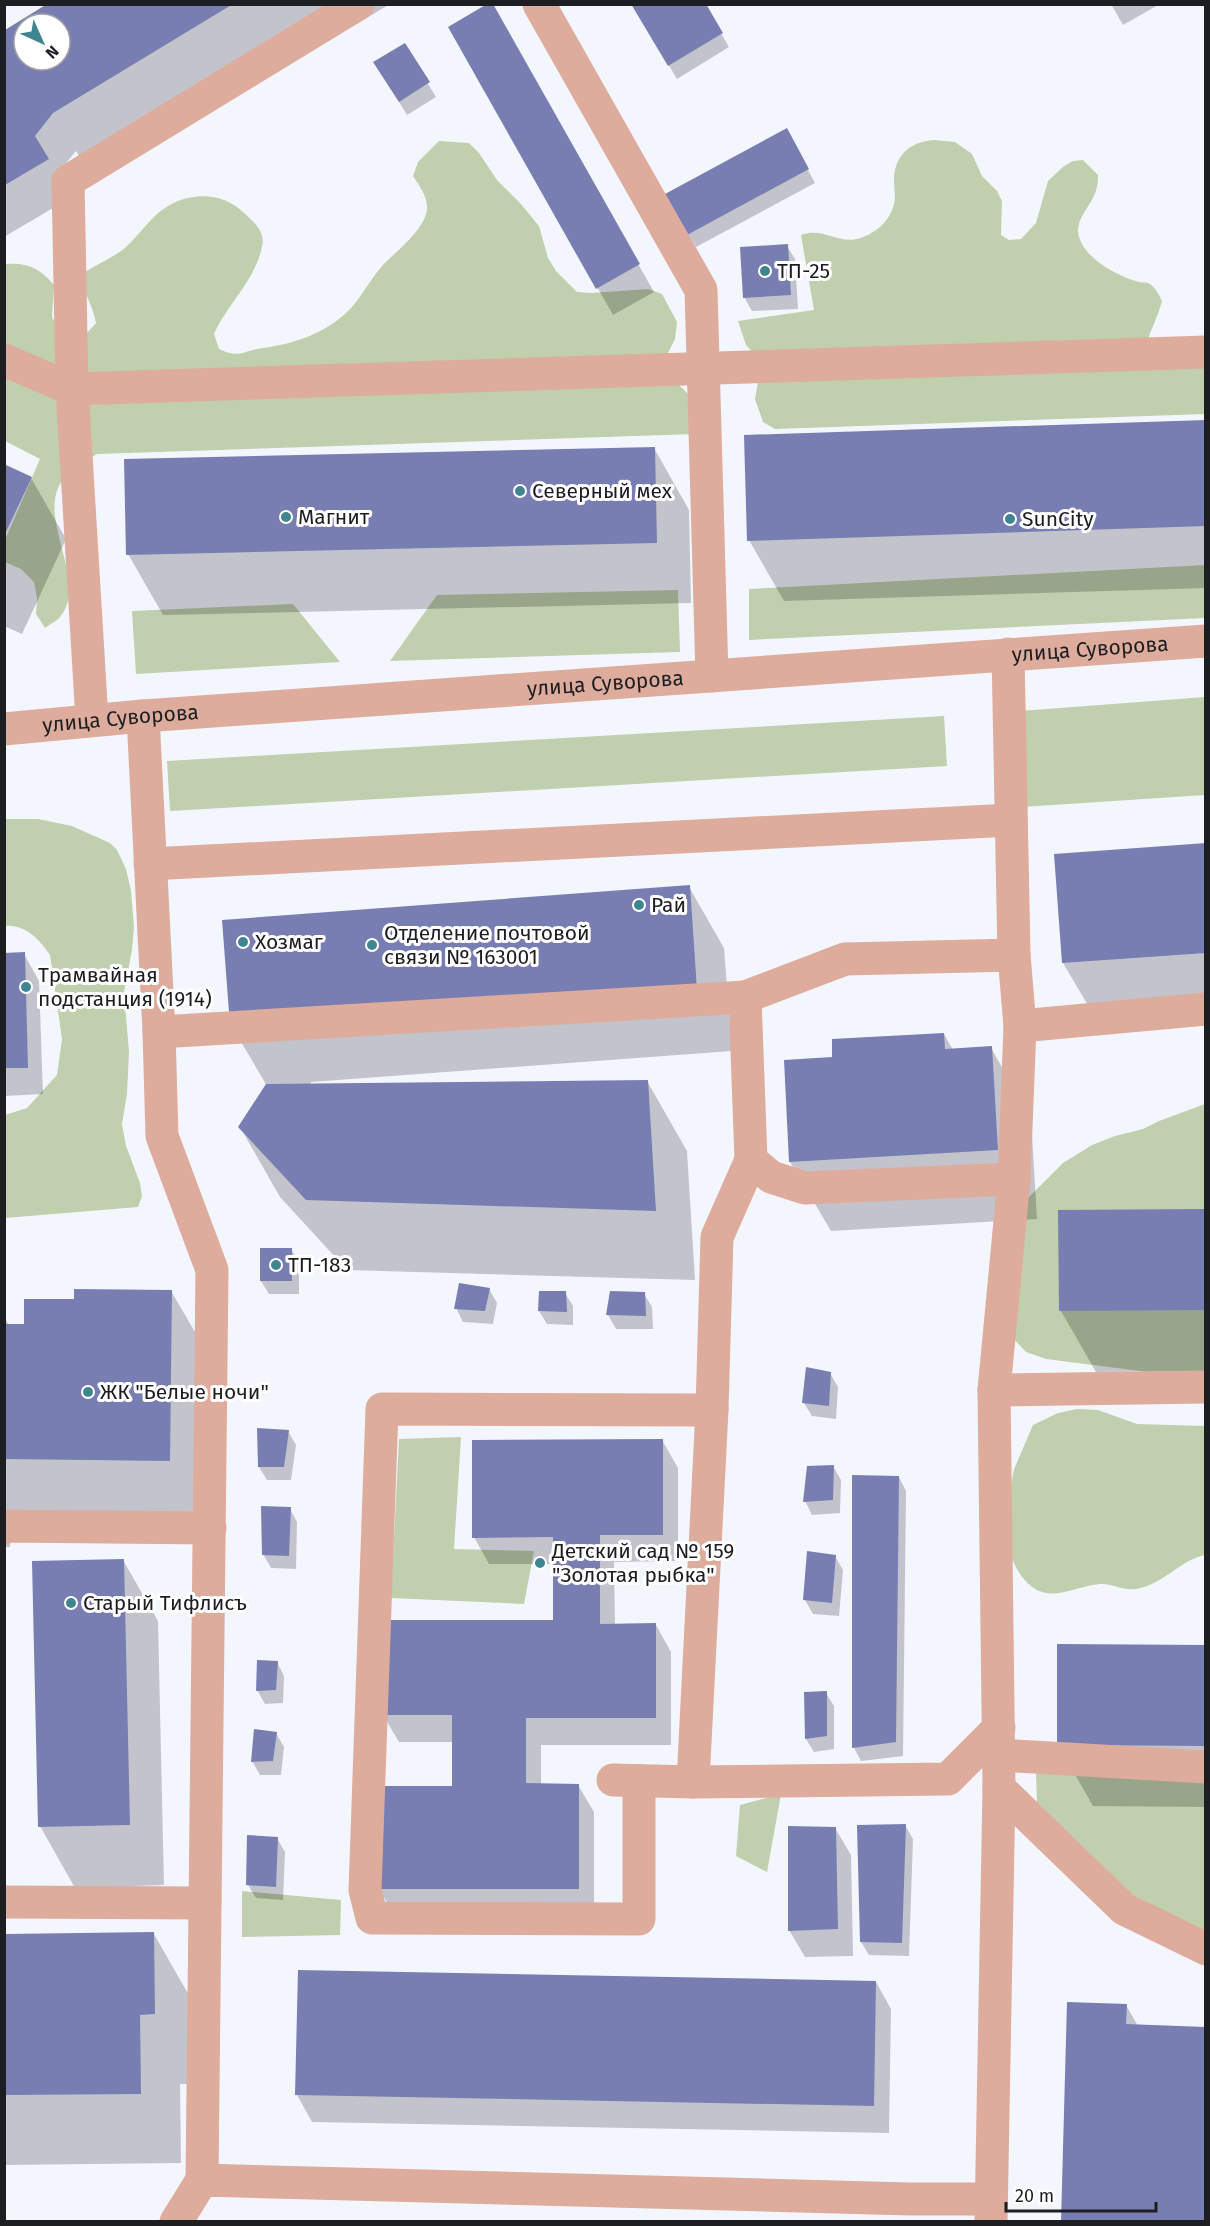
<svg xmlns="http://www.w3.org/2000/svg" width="1210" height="2226" font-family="'Fira Sans',sans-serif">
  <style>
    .green { fill: #c0cfad }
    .shadow { fill: #0003; fill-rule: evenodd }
    .building { fill: #787eb1; fill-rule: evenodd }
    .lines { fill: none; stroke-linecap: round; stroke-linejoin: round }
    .minor { stroke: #ddac9d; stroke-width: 33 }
    .poi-dot { fill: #3f8491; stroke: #fff; stroke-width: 2 }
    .labels { text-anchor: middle; stroke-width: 6; stroke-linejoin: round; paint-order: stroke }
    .poi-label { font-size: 21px; fill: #1d1e22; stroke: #fff; text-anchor: start }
    .street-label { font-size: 21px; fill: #1d1e22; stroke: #fff }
  </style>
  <rect width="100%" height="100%" fill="#f4f6fe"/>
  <!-- green -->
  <g class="green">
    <path d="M934 140 955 142 972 154 982 176 997 191 1002 201 1001 235 1009 240 1021 239 1036 223 1048 181 1064 166 1073 161 1083 160 1098 175C1098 183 1097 190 1093 198 1088 208 1078 218 1078 231 1080 257 1117 276 1139 282 1142 283 1146 282 1148 283 1155 286 1159 295 1162 301 1158 317 1150 330 1146 346L1205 362V414L775 429 763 422 755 399 759 377 754 354 746 345 738 321 814 310 801 235C829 225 842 254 876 230 884 225 892 214 894 204 896 196 894 188 894 181 894 155 910 142 934 140Z"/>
    <path d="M439 141 469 143 479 153 497 180 520 203 539 226 548 258 556 271 577 292 591 293 648 289 662 294 677 322 675 339 668 353 674 382C697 397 694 408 694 434L97 454C82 463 63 473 57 491 44 527 87 585 60 617 57 621 50 624 45 628L36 614 37 598 34 582 21 569 5 562V540L40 459 5 441V264C27 262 40 268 54 285L52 317 59 330 86 334 96 323C93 306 84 292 79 276 94 265 112 259 126 247 137 237 146 224 157 214 182 192 220 189 244 213 254 222 266 232 262 247 255 281 227 304 214 334L219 349C240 359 242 351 263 348 295 344 329 332 352 307 363 294 371 279 382 266 396 251 429 227 427 205 426 194 418 184 413 176L418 162Z"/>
    <polygon points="1205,565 1205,618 749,640 749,589"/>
    <polygon points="678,590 680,652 390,661 437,595"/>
    <polygon points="293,604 340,662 136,674 132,611"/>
    <polygon points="1205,697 1205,795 1022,807 1020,711"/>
    <polygon points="944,716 947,766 170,811 167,761"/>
    <path d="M5 819H38L72 826 110 843 117 850 126 869 131 891 134 927 132 950 124 992 129 1052 127 1094 122 1124 126 1146 140 1183 142 1196 138 1207 5 1218V1115L27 1108 57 1075 62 1039 50 955C39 939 25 924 5 926Z"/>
    <polygon points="1205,1104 1205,1371 1148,1372 1046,1359 1026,1352 1012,1337 1022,1204 1063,1163 1092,1145 1115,1136 1143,1129 1159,1121"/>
    <path d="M1077 1409 1098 1410 1137 1424 1205 1426V1555C1180 1560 1163 1585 1136 1589 1124 1591 1112 1583 1100 1584 1084 1585 1061 1596 1046 1593 1030 1591 1017 1573 1012 1558 1008 1543 1009 1482 1015 1467 1021 1453 1027 1439 1033 1425L1058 1413Z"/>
    <polygon points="461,1437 454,1549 534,1551 524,1604 391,1598 399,1439"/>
    <polygon points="1205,1762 1205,1930 1148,1910 1037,1802 1036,1774 1045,1764"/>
    <polygon points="781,1794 767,1872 736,1856 740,1805"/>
    <polygon points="242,1891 341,1900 340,1935 242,1937"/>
  </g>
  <!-- shadow -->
  <g class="shadow">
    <path d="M50 4H390L94 182 76 151 56 175 70 198 4 237V32ZM24 24H60V60H24Z"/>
    <polygon points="491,4 654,292 613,315 450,28"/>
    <polygon points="632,4 704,4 729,47 677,79"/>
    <polygon points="1111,4 1160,4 1123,25"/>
    <polygon points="404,45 436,97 407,115 383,76"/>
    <polygon points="794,144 815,183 696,247 688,234"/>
    <polygon points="787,246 795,259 798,309 752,311 744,297"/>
    <polygon points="1206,422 1206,588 784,601 749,540"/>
    <polygon points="654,448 689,510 691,603 163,615 128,554"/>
    <polygon points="4,466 31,478 66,539 22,634 4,626"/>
    <polygon points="1206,845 1206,1016 1099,1024 1063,963"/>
    <polygon points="689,887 724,948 732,1051 311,1082 311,1085 647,1081 687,1151 695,1280 347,1270 280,1197 240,1127 267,1086 231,1025"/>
    <polygon points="4,954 24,954 39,981 43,1094 4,1096"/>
    <polygon points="944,1034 953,1050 991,1048 1031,1118 1037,1219 831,1231 790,1162 834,1059"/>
    <polygon points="1206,1210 1206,1371 1096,1372 1061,1311"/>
    <polygon points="291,1249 299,1263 299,1294 269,1294 261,1281"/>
    <polygon points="489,1289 497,1303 493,1324 463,1322 456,1308"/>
    <polygon points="171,1291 212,1361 210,1531 9,1528 10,1547 4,1547 4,1317 9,1325 26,1325 75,1301"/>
    <polygon points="611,1292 644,1294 652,1307 653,1329 616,1329 608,1315"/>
    <polygon points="565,1293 573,1306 573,1325 547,1324 539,1311"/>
    <polygon points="830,1373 838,1387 836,1419 812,1416 804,1403"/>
    <polygon points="288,1431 296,1445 291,1480 267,1480 259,1467"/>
    <polygon points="662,1440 678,1468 678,1561 614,1562 615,1625 656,1625 671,1652 671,1745 541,1745 541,1785 578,1785 594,1812 594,1916 395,1916 379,1889 453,1787 453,1742 399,1742 383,1715 554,1622 554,1564 489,1564 474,1537"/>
    <polygon points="833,1466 841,1480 840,1513 812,1515 805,1501"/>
    <polygon points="854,1476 899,1477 906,1491 903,1756 861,1761 854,1748"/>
    <polygon points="290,1509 297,1522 296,1569 271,1568 263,1554"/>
    <polygon points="835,1556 843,1570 839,1616 813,1614 805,1600"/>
    <polygon points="123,1560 158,1621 164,1885 75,1888 40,1826"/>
    <polygon points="1206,1647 1206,1807 1093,1806 1058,1745"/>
    <polygon points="277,1662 284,1676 283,1703 265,1704 257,1690"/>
    <polygon points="826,1693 834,1706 834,1749 814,1752 806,1739"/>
    <polygon points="276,1733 284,1747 281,1775 260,1775 252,1761"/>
    <polygon points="905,1825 913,1839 909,1956 869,1955 861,1942"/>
    <polygon points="835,1828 851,1855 853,1956 805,1957 789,1930"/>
    <polygon points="277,1838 285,1852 283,1900 256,1898 248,1885"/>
    <polygon points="154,1934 194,2004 194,2084 180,2084 181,2163 4,2165 4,1935"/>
    <polygon points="876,1982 891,2009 889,2133 312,2122 297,2095"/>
    <polygon points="1069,2004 1126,2005 1138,2026 1206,2222"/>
  </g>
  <!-- building -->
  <g class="building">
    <path d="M47 4H233L53 113 35 136 49 159 5 185V30ZM24 24H60V60H24Z"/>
    <polygon points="487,4 493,4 640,264 596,289 448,27"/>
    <polygon points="631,4 706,4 723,33 668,66"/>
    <polygon points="405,43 430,82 399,102 373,62"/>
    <polygon points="787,128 809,169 687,235 665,194"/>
    <polygon points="788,244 791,295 743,298 740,247"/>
    <polygon points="1206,420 1206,526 747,541 744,435"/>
    <polygon points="655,447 657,543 126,555 124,459"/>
    <polygon points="4,464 32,477 4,536"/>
    <polygon points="1206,843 1206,953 1062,963 1054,854"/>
    <polygon points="690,885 697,990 230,1025 222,920"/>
    <polygon points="25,952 28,1068 4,1068 4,953"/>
    <polygon points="944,1033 945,1049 992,1046 998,1150 789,1162 784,1060 832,1057 832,1039"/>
    <polygon points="648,1080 656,1211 306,1200 238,1127 266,1084"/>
    <polygon points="1206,1209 1206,1310 1059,1311 1058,1210"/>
    <rect x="260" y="1248" width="32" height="33"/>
    <polygon points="459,1283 490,1288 485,1311 454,1309"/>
    <polygon points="74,1289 172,1290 170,1461 4,1459 4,1324 24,1324 24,1299 74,1299"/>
    <polygon points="539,1291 566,1291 567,1312 538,1311"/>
    <polygon points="610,1291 645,1292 646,1316 606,1315"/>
    <polygon points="806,1367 831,1372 829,1406 802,1403"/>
    <polygon points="257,1428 289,1430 284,1467 258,1467"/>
    <polygon points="663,1439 663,1535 600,1535 600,1624 656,1623 656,1718 526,1718 526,1783 579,1784 579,1889 378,1889 378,1786 452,1786 452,1715 382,1715 382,1620 553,1620 553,1537 472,1538 472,1440"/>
    <polygon points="834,1465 833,1500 803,1502 807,1466"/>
    <polygon points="852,1475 899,1476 896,1742 852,1748"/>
    <polygon points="261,1506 291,1507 289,1556 262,1555"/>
    <polygon points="807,1551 836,1555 832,1603 803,1600"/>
    <polygon points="124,1559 130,1825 38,1827 32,1561"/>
    <polygon points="1057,1644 1206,1645 1206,1746 1057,1745"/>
    <polygon points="257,1660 278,1661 276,1690 256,1691"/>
    <polygon points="827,1691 827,1736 805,1739 804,1692"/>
    <polygon points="254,1729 277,1732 273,1761 251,1762"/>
    <polygon points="906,1824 902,1943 860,1942 857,1825"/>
    <polygon points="788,1826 836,1827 838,1929 788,1931"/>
    <polygon points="247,1835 278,1837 276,1887 246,1885"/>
    <polygon points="154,1932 155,2014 140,2015 141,2094 5,2095 5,1934"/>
    <polygon points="298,1970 876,1981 874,2106 295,2095"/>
    <polygon points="1067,2002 1127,2004 1126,2024 1206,2027 1206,2222 1061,2222"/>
  </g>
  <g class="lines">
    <!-- minor -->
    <g class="minor">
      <polyline points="539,4 701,290 712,676"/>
      <polyline points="4,360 72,389 1206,352"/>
      <polyline points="143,716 159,1032 162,1136 212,1270 202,2180"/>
      <polyline points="92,720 72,389 68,181 358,4"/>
      <path id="s1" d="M4 729 143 716 1206 641"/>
      <polyline points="150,864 1011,820"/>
      <polyline points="745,997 845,959 1014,955"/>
      <polyline points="1020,1026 1206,1009"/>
      <polyline points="159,1032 745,997 751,1160 771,1177 805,1188 1014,1179"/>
      <polyline points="994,1390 1206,1387"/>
      <polyline points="4,1528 4,1526 210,1528"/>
      <polyline points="999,1755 1206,1767"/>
      <polyline points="613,1780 693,1782 948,1779 999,1728"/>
      <polyline points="639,1781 639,1919 372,1918 365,1890 382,1409 712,1410"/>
      <polyline points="693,1782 712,1410 717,1237 751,1160"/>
      <polyline points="999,1788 1124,1909 1206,1949"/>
      <polyline points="4,1902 205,1903"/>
      <polyline points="176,2222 202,2180 911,2199 991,2199"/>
      <polyline points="991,2222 999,1788 994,1390 1014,1179 1020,1026 1014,955 1008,654"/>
    </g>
  </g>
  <!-- markers -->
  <g class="poi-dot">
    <circle cx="765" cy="271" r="6"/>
    <circle cx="520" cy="491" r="6"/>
    <circle cx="286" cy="517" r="6"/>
    <circle cx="1010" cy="519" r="6"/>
    <circle cx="639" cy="905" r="6"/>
    <circle cx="243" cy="942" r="6"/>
    <circle cx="372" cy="945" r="6"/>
    <circle cx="26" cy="987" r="6"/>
    <circle cx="276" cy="1265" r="6"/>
    <circle cx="88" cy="1392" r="6"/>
    <circle cx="540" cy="1563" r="6"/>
    <circle cx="71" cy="1603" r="6"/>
  </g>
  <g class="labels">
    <!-- poi labels -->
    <g class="poi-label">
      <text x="777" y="278">ТП-25</text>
      <text x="532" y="498">Северный мех</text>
      <text x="298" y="524">Магнит</text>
      <text x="1022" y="526">SunCity</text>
      <text x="651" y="912">Рай</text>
      <text x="384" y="940">Отделение почтовой<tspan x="384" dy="24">связи № 163001</tspan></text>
      <text x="255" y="949">Хозмаг</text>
      <text x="38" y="982">Трамвайная<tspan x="38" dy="24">подстанция (1914)</tspan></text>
      <text x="288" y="1272">ТП-183</text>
      <text x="100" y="1399">ЖК "Белые ночи"</text>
      <text x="552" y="1558">Детский сад № 159<tspan x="552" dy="24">"Золотая рыбка"</tspan></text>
      <text x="83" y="1610">Старый Тифлисъ</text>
    </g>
    <!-- street labels -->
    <g class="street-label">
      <text dy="7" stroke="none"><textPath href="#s1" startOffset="1089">улица Суворова</textPath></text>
      <text dy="7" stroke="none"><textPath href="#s1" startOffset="603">улица Суворова</textPath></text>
      <text dy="7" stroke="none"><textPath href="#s1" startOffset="117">улица Суворова</textPath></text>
    </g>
  </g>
  <!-- border -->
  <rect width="1210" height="2226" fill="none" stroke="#1d1e22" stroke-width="12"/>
  <!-- north arrow -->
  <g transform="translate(42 42) rotate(135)"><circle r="28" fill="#ffffff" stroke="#a5a5a7" stroke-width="1.5"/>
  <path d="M0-4.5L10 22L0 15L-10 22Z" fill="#3f8491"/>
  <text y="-9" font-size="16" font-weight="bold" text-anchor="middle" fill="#1d1e22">N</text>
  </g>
  <!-- scale -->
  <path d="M1006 2202v9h150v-9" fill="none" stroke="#1d1e22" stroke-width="3"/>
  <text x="1015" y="2202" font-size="18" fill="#1d1e22" stroke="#ffffff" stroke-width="4.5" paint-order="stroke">20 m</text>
</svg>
